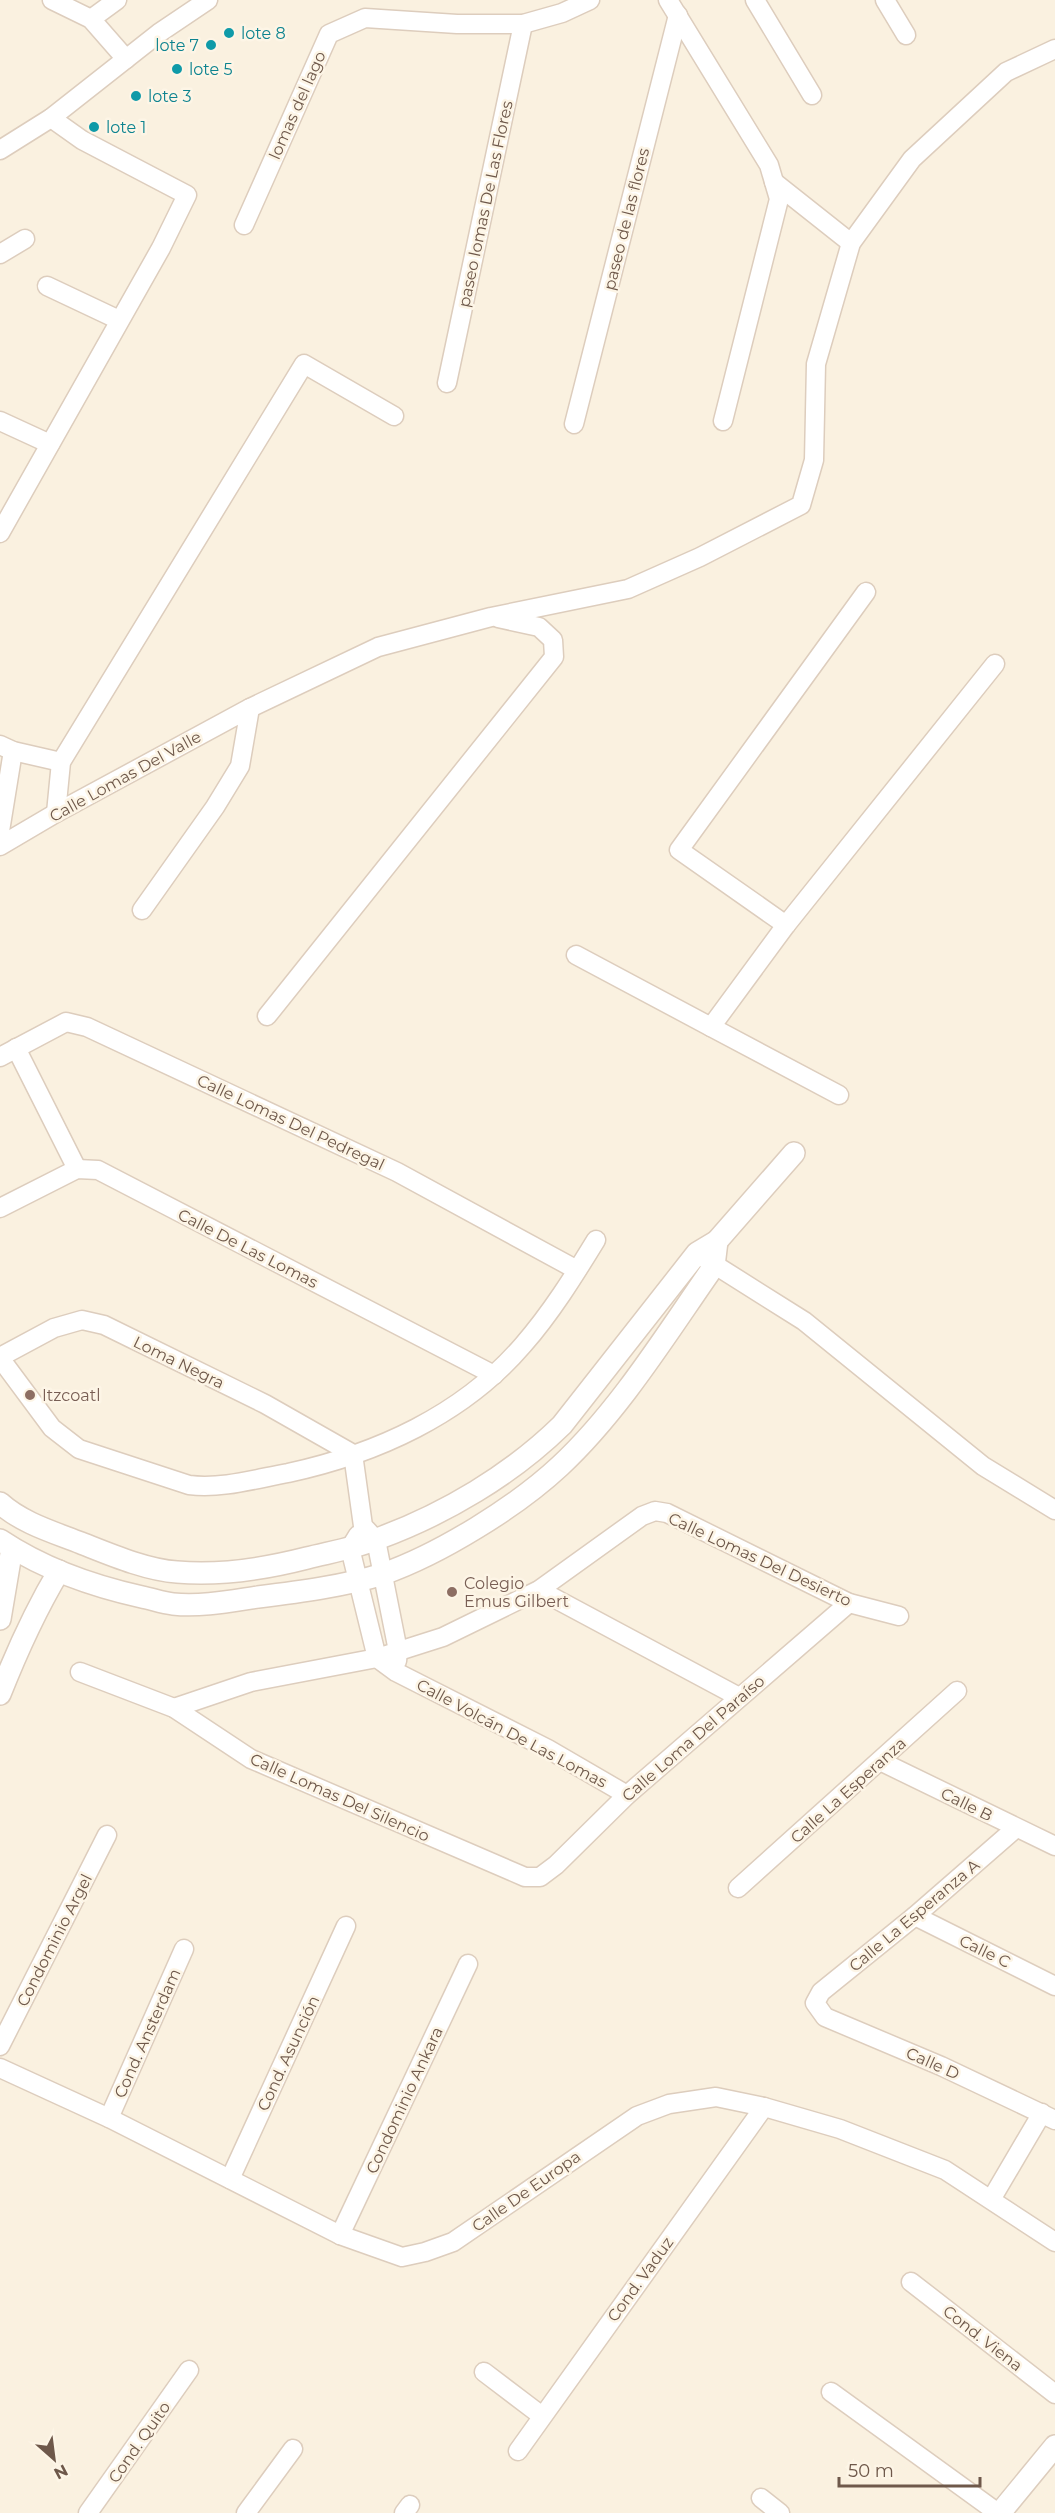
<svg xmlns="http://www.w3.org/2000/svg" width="1055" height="2513" font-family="Montserrat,sans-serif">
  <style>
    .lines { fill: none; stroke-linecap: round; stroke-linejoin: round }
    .minor-casing { stroke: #ddcdbd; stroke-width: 21 }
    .tertiary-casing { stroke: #ddcdbd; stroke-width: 24 }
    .minor { stroke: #fff; stroke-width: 18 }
    .tertiary { stroke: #fff; stroke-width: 21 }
    .culture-dot { fill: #0f9aa8; stroke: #fdf5e6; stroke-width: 2 }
    .education-dot { fill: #8d6e63; stroke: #fdf5e6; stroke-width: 2 }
    .labels { text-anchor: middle; stroke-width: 5; stroke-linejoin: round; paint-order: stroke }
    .culture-label { font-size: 16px; fill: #0d838f; stroke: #fdf5e6; text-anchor: start }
    .street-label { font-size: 16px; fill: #6e584a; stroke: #fdf5e6 }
    .education-label { font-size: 16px; fill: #785e54; stroke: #fdf5e6; text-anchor: start }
  </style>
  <rect width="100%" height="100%" fill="#faf1e0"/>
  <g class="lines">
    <!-- minor casing -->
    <g class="minor-casing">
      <g id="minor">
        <polyline points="52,0 91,19 126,59"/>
        <polyline points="668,0 769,165 779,199 723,421"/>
        <polyline points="755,0 812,95"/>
        <polyline points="885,0 906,35"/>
        <polyline points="91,19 117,0"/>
        <polyline points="0,150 51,118 159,33 208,0"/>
        <polyline points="774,182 851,243"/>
        <polyline points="244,225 329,34 365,18 457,24 523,24 562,13 590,0"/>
        <polyline points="0,254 25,239"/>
        <polyline points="47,286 119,320"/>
        <polyline points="447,383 523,24"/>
        <polyline points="0,421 50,444"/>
        <polyline points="574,424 678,15"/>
        <polyline points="0,533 161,248 187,195 82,140 51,118"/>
        <polyline points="0,745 13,751 61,762"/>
        <polyline points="56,813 61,762 304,364 394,416"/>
        <polyline points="0,831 13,751"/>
        <polyline points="0,846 56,813 250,708 378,647 491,617 628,589 700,557 801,505 814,460 816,364 851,243 912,159 1006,72 1055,49"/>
        <polyline points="142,910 215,807 240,766 250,708"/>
        <polyline points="786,925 679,850 866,592"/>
        <polyline points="576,955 711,1027"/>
        <polyline points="267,1016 554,657 553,640 539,627 498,618"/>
        <polyline points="16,1048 77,1169"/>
        <polyline points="0,1057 66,1022 87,1027 397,1172 577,1270"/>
        <polyline points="839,1095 711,1027 786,925 995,664"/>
        <polyline points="0,1208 77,1169 98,1170 494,1375"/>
        <polyline points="704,1258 804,1321 983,1466 1055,1510"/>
        <polyline points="0,1357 54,1328 82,1320 104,1325 265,1404 353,1454 363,1526"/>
        <path d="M0 1358 52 1428 79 1449 189 1485C222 1489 255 1479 288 1473 376 1454 463 1415 523 1345 551 1313 574 1276 596 1240"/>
        <polyline points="366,1529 376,1540 398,1651 397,1661"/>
        <polyline points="358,1535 350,1548 377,1658 396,1672 548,1749 627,1795"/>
        <polyline points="539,1590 739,1697"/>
        <polyline points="80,1672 174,1708 251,1759 525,1877 540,1877 556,1865 627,1795 849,1603"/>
        <polyline points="174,1708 251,1682 377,1658 443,1637 539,1590 642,1516 655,1511 667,1513 849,1603 899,1616"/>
        <polyline points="880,1761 1055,1846"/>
        <polyline points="1016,1828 915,1916 821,1992 815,2003 825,2017 941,2066 1055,2120"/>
        <polyline points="738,1888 957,1691"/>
        <polyline points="915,1916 1055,1986"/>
        <polyline points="0,2046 107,1835"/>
        <polyline points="0,2068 109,2118 340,2235 402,2257 425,2252 453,2242 637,2116 669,2104 716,2097 764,2107 840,2129 945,2170 1055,2242"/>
        <polyline points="109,2118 184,1949"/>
        <polyline points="230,2179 346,1926"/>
        <polyline points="992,2198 1042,2113"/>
        <polyline points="340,2235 468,1964"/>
        <polyline points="911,2282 1055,2394"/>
        <polyline points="484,2372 542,2416"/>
        <polyline points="831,2392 998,2513"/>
        <polyline points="518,2451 764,2107"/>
        <polyline points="761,2498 780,2513"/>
        <polyline points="88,2513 189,2370"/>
        <polyline points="246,2513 293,2449"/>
        <polyline points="404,2513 410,2505"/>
      </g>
    </g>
    <!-- tertiary casing -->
    <g class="tertiary-casing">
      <g id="tertiary">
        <path d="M0 1503C22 1523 53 1532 81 1543 109 1554 146 1570 177 1572 221 1576 264 1569 307 1558 331 1552 355 1548 377 1539 445 1514 511 1475 562 1425L697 1253 717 1241 794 1153"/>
        <path d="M0 1540C42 1568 92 1586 142 1597 152 1599 163 1603 173 1604 201 1607 231 1601 258 1597 298 1592 345 1586 383 1574 440 1554 516 1507 560 1466 620 1410 667 1333 714 1266L717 1241"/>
        <polyline points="0,1619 12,1548"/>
        <path d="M0 1694C17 1651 35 1611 59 1571"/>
        <polyline points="1000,2513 1055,2446"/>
      </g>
    </g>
    <!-- minor -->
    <use href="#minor" class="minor"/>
    <!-- tertiary -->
    <use href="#tertiary" class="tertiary"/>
  </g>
  <!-- markers -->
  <g class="culture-dot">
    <circle cx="229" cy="33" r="6"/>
    <circle cx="211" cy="45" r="6"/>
    <circle cx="177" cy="69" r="6"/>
    <circle cx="136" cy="96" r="6"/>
    <circle cx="94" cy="127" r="6"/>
  </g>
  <g class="education-dot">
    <circle cx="30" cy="1395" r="6"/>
    <circle cx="452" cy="1592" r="6"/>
  </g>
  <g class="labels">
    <!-- culture labels -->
    <g class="culture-label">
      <text x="241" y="39">lote 8</text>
      <text x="199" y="51" text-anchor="end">lote 7</text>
      <text x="189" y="75">lote 5</text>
      <text x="148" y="102">lote 3</text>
      <text x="106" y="133">lote 1</text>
    </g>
    <!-- street labels -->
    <g class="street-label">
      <text transform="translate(297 105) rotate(-66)" y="6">lomas del lago</text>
      <text transform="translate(485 204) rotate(-78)" y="6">paseo lomas De Las Flores</text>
      <text transform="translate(626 219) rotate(-76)" y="6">paseo de las flores</text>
      <text transform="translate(125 776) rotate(-29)" y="6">Calle Lomas Del Valle</text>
      <text transform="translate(291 1122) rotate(25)" y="6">Calle Lomas Del Pedregal</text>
      <text transform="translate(248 1248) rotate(27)" y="6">Calle De Las Lomas</text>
      <text transform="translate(179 1362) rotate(26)" y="6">Loma Negra</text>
      <text transform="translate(760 1559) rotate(25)" y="6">Calle Lomas Del Desierto</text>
      <text transform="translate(512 1733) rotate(28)" y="6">Calle Volcán De Las Lomas</text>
      <text transform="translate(693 1738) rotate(-41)" y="6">Calle Loma Del Paraíso</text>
      <text transform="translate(848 1790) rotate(-42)" y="6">Calle La Esperanza</text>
      <text transform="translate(340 1797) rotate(24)" y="6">Calle Lomas Del Silencio</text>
      <text transform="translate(967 1804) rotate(26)" y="6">Calle B</text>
      <text transform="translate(914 1915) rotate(-40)" y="6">Calle La Esperanza A</text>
      <text transform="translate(54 1940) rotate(-63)" y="6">Condominio Argel</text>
      <text transform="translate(985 1951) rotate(26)" y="6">Calle C</text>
      <text transform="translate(147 2033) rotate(-66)" y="6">Cond. Ansterdam</text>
      <text transform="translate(288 2053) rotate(-65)" y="6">Cond. Asunción</text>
      <text transform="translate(933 2063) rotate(24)" y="6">Calle D</text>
      <text transform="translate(404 2100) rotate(-65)" y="6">Condominio Ankara</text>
      <text transform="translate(526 2191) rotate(-35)" y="6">Calle De Europa</text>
      <text transform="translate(640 2279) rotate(-54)" y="6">Cond. Vaduz</text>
      <text transform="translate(983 2338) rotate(38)" y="6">Cond. Viena</text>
      <text transform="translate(139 2442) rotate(-55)" y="6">Cond. Quito</text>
    </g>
    <!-- education labels -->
    <g class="education-label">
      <text x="42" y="1401">Itzcoatl</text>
      <text x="464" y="1589">Colegio<tspan x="464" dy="18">Emus Gilbert</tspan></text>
    </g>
  </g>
  <!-- north arrow -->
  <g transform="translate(54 2459) rotate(152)" stroke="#fdf5e6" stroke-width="4.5" paint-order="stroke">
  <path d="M0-4.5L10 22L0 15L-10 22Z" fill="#6e584a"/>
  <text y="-9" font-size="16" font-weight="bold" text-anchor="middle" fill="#6e584a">N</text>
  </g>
  <!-- scale -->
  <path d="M839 2477v9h141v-9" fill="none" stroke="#6e584a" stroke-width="3"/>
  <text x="848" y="2477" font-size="18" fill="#6e584a" stroke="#fdf5e6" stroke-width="4.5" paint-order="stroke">50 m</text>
</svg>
